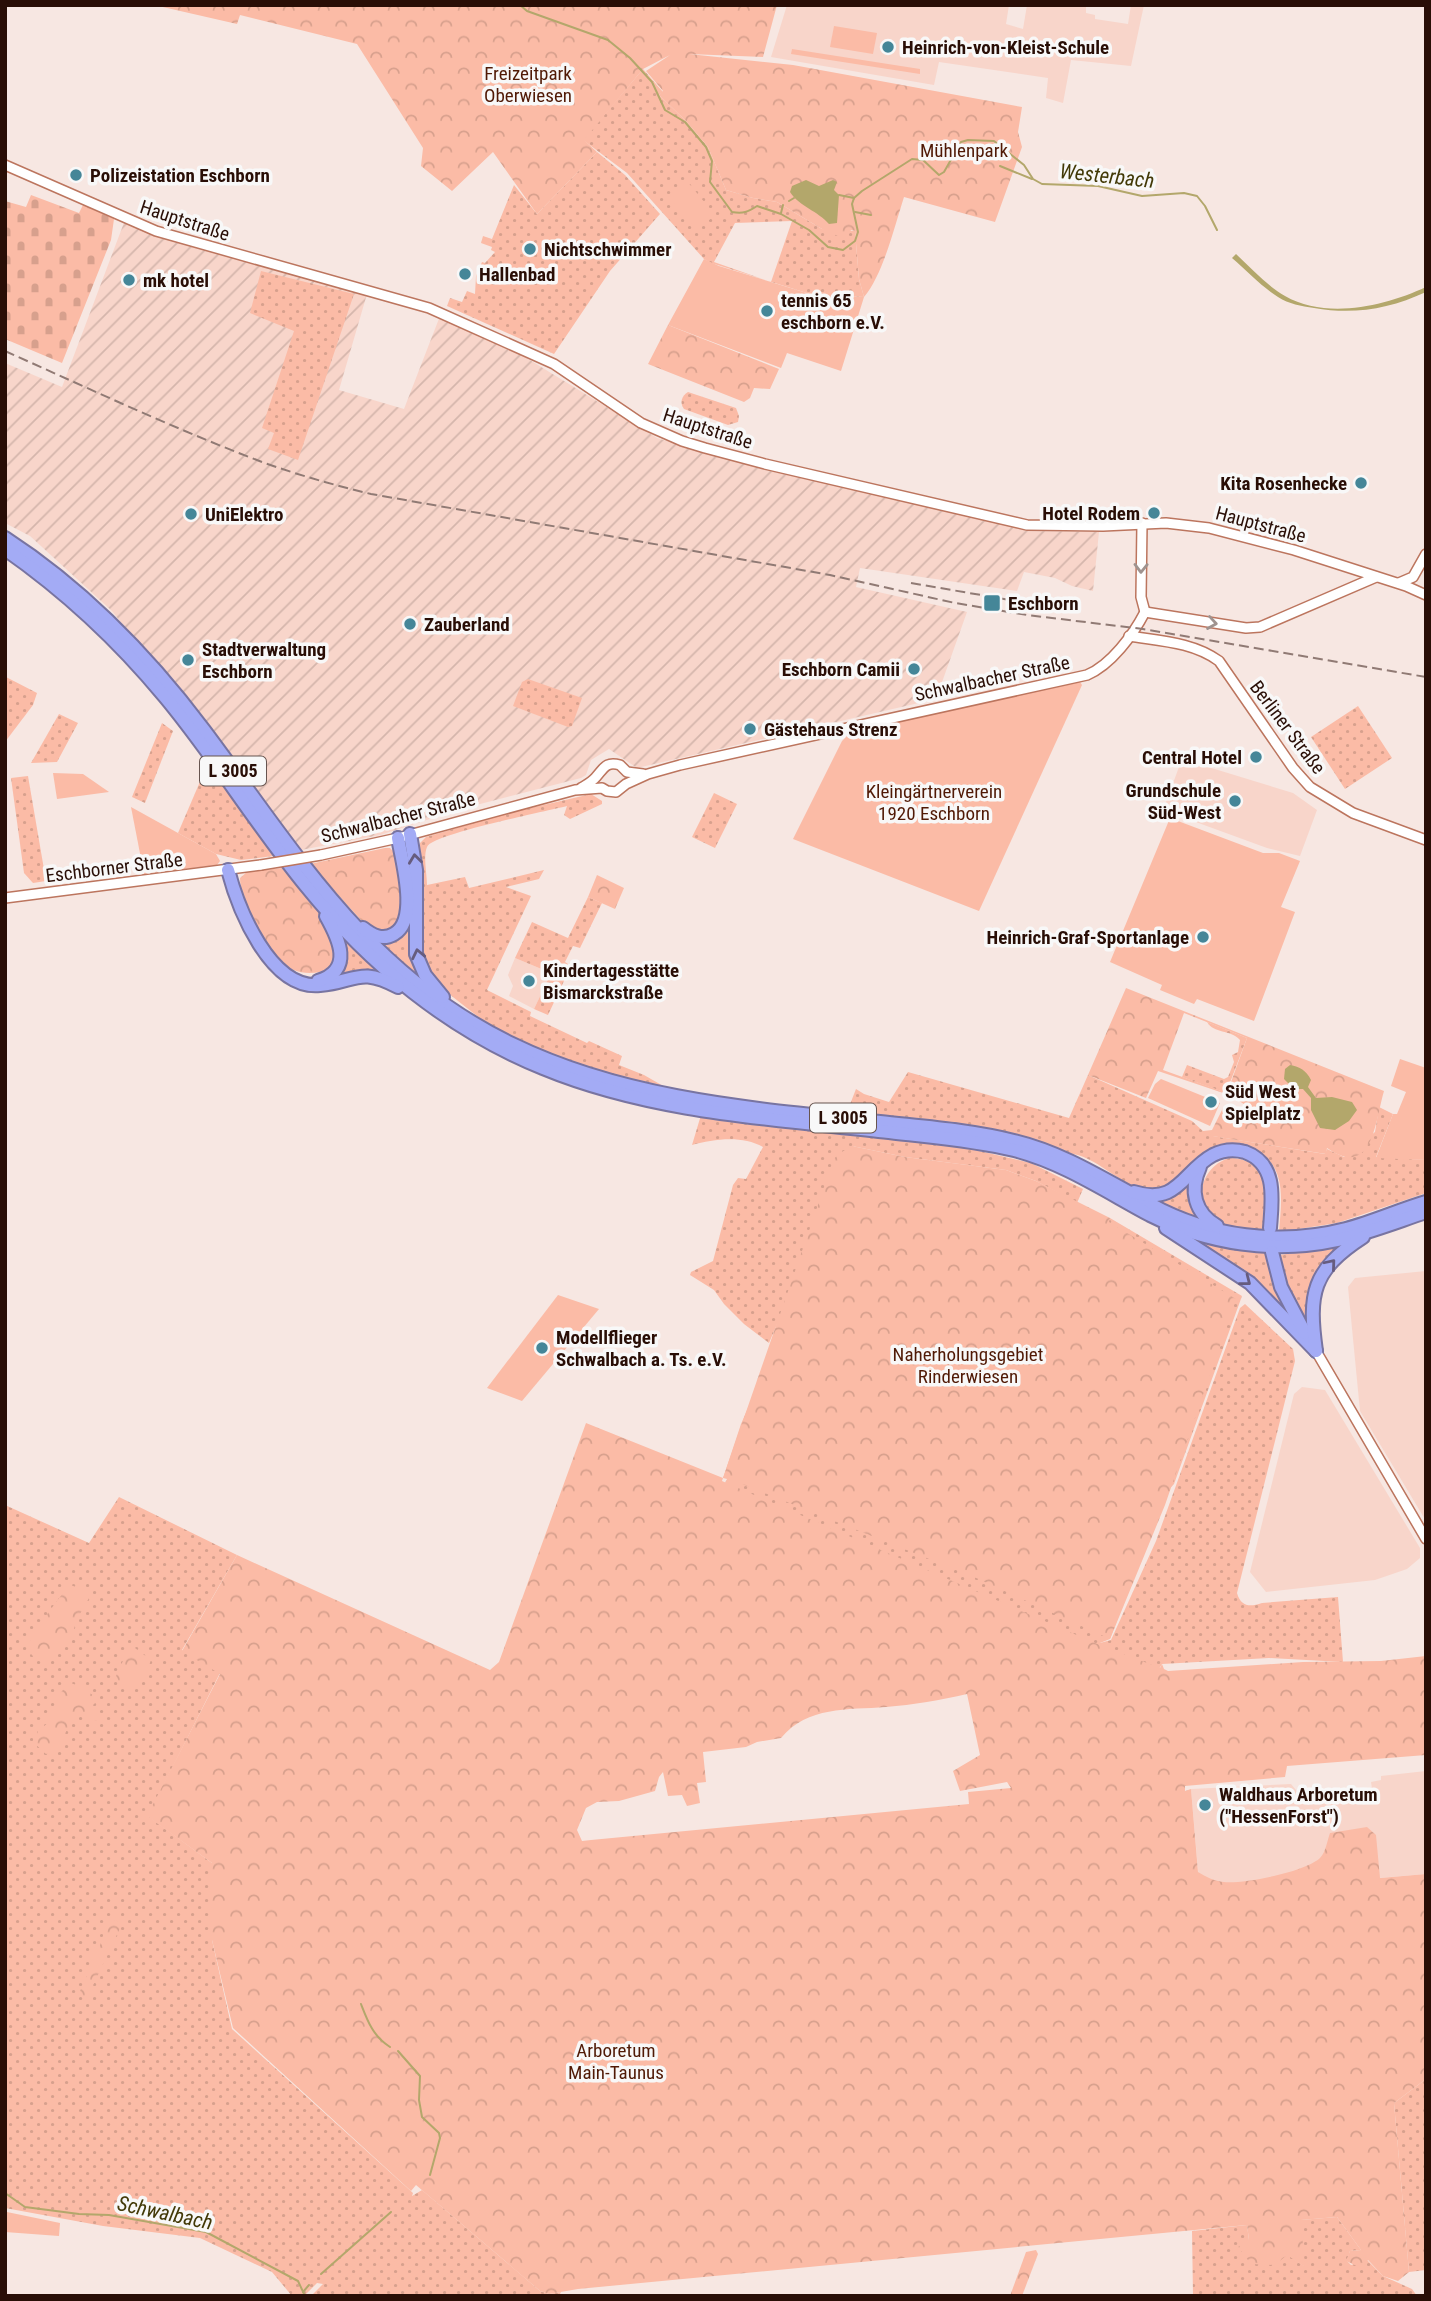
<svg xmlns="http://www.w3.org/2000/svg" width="1431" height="2301" font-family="'Roboto Condensed',sans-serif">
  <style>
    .built { fill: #f8d5ca }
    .industrial { fill: url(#industrial-furrows) }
    .grass { fill: url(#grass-dots); fill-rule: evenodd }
    .forest { fill: url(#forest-crowns); fill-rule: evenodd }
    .cemetery { fill: url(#cemetery-stones) }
    .garden { fill: #fbbba6 }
    .water { fill: #b3a76b }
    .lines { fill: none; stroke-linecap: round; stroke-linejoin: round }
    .stream { stroke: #b3a76b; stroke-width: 2 }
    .minor-casing { stroke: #bc755e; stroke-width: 12 }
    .highway-casing { stroke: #7874a1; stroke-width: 16 }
    .minor { stroke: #fff; stroke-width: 9 }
    .highway { stroke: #a3abf5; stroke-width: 12 }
    .rail { stroke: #907a74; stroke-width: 2; stroke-dasharray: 10 5; stroke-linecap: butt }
    .minor-bridge-casing { stroke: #bc755e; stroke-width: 12; stroke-linecap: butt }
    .minor-bridge { stroke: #fff; stroke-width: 9 }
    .oneway { stroke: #9f938f }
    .oneway2 { stroke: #665c7e }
    .poi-dot { fill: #458698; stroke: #f8f8f8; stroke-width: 2.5 }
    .labels { text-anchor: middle; stroke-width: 7; stroke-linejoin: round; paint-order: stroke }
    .shield { fill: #f8f8f8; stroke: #67544f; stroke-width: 2 }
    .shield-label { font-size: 18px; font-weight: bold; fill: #290e06 }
    .poi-label { font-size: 19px; font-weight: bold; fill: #290e06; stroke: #f8f8f8; text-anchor: start }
    .park-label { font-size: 19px; fill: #501905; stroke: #f8f8f8 }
    .street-label { font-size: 19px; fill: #290e06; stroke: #f8f8f8 }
    .water-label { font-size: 21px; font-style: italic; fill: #423907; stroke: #f8f8f8 }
  </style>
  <defs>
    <pattern id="industrial-furrows" width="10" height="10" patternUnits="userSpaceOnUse" patternTransform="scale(1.75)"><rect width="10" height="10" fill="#f8d5ca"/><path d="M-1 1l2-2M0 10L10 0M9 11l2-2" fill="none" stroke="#d5b6ac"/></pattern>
    <pattern id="grass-dots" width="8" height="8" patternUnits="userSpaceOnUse" patternTransform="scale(1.75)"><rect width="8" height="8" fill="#fbbba6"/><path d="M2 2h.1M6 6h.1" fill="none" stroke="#d7a08d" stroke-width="1.8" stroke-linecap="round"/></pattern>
    <pattern id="forest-crowns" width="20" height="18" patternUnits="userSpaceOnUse" patternTransform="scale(1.75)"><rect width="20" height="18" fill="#fbbba6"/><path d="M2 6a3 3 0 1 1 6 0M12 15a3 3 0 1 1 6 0" fill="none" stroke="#d7a08d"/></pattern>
    <pattern id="cemetery-stones" width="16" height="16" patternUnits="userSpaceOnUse" patternTransform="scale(1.75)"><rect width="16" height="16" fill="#fbbba6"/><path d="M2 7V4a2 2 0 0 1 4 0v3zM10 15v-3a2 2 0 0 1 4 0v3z" fill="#d7a08d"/></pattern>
  </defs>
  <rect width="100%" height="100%" fill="#f7e7e2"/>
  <!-- built -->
  <g class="built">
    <polygon points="787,5 1009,5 1006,24 1023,29 1027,5 1086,5 1086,13 1095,15 1095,19 1128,24 1131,5 1144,5 1131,66 1071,60 1063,103 1046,98 1048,78 939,62 934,85 771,57"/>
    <polygon points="1182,759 1293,793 1317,810 1300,856 1267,848 1163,810"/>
    <polygon points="515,958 551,973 534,1009 509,996 513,986 508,975"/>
    <polygon points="1426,1271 1426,1521 1360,1411 1348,1287 1355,1278"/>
    <polygon points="1302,1387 1325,1390 1420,1548 1420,1558 1407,1569 1375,1580 1266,1592 1250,1572 1294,1394"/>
    <polygon points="1426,1771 1426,1874 1200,1893 1191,1789 1291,1784 1305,1801 1373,1795 1371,1782 1381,1780 1381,1776"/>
  </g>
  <!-- industrial -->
  <polygon class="industrial" points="125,220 157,233 156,236 367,294 339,390 404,409 440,316 520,354 657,438 765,470 872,493 1028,531 1099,532 1093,591 1072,586 1055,578 1024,572 1017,591 860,568 856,587 967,612 936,699 637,768 609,749 591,760 586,775 581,778 461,809 380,835 301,850 112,611 30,536 5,523 5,363 62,387"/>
  <!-- grass -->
  <g class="grass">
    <path d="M643 69 663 92 659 95 686 121 708 147 726 190 753 198 777 202 822 229 855 231 859 279 864 297 810 294 711 263 704 259 627 173 583 140ZM792 221 771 282 714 262 735 223Z"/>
    <polygon points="597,152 625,175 660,214 610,271 554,354 447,306 450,298 462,302 467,291 475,294 476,276 482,262 485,263 495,252 491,250 492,247 481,243 483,236 492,239 514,185 537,214"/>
    <polygon points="261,271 354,294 298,460 268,449 274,433 262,428 294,331 250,313"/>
    <path d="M688 392 736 408 739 416 738 422 728 425 684 409C679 402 682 396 688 392Z"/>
    <polygon points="6,677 37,693 33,705 5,742"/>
    <polygon points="528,679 582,698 572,726 568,727 513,706 522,682"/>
    <polygon points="1358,706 1392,758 1345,789 1311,737"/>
    <polygon points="59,714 78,723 57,762 31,763"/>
    <polygon points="162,723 173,731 145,803 132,797"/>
    <polygon points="208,763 273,856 241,860 216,854 178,833"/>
    <polygon points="28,776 46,881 33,883 24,873 11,778"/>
    <polygon points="714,793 737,804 715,848 692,837"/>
    <path d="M591 794 602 801V804L570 819 564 815 567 806C548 811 432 834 427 847 423 856 427 874 427 885L465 877 469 888 544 870 539 879 506 887 531 896 487 990 531 1012 530 1016 587 1043 589 1041 622 1056 619 1065 644 1075 672 1091 665 1092 550 1058 486 1023 439 986 421 958 417 850 420 843 426 837 505 814Z"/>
    <polygon points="588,897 602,903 580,948 573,946 565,962 571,966 548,1015 534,1009 551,973 515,958 532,922 568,938"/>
    <path d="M330 918 401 986C368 968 365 967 330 981 354 951 349 950 330 918Z"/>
    <path d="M408 923 410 952 433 989 408 973 379 944C394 943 402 937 408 923Z"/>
    <path d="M1207 1022 1247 1038 1226 1093 1182 1077 1187 1065 1224 1079 1228 1077 1234 1062 1232 1055 1238 1052 1240 1040C1230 1029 1214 1034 1207 1022Z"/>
    <path d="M908 1072 1069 1118 1088 1075 1192 1121 1203 1131 1212 1130 1213 1136 1325 1154 1327 1149 1344 1157 1375 1132 1379 1107 1393 1114 1376 1157 1426 1160V1193L1337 1223 1279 1232C1281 1203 1288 1165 1255 1151 1197 1125 1197 1190 1155 1191 1124 1191 1100 1158 1073 1154 1036 1148 1000 1135 964 1128 925 1120 886 1117 847 1112L856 1089 864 1094 889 1102Z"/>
    <path d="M701 1115 810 1131 954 1145 1031 1163 1083 1189 1077 1203 1036 1181 1006 1170 905 1157 852 1146 1098 1242 1110 1218 1242 1296 1174 1484 1165 1494 1110 1639 1100 1643 1111 1640 1156 1541 1240 1308 1245 1304 1293 1349 1295 1361 1237 1593C1241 1607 1250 1607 1262 1603L1338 1597 1343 1662 1269 1658 1162 1664 1142 1698 707 1518 727 1479 723 1478 741 1424 769 1360 777 1324 769 1343 744 1324 724 1304 714 1290 690 1275 691 1272 713 1261 733 1185 738 1178 746 1179 763 1147C742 1135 714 1139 692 1145Z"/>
    <path d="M1229 1158C1274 1159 1267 1197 1264 1229 1250 1229 1233 1229 1220 1222 1190 1206 1200 1167 1229 1158Z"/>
    <polygon points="1194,1176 1206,1222 1157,1205 1157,1198"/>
    <path d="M1185 1236C1212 1245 1237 1251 1265 1252L1276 1288 1292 1320Z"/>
    <polygon points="1353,1241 1328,1258 1310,1333 1288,1288 1279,1255 1314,1250"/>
    <polygon points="119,1497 237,1555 182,1650 220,1673 148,1816 212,1863 212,1940 232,2029 413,2193 412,2196 422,2190 540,2291 549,2294 561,2292 559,2296 311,2296 323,2284 317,2283 304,2296 292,2296 272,2272 200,2238 103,2226 5,2208 5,1505 89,1543"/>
    <polygon points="1426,2079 1426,2270 1409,2272 1394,2103"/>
    <polygon points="1337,2217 1361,2250 1350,2251 1347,2261 1351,2265 1367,2260 1383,2276 1412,2289 1417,2296 1193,2296 1192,2231 1247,2225 1249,2240 1287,2254 1304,2266 1300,2220"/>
  </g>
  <!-- forest -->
  <g class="forest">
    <path d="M154 5H777L763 57 689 54 793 65 1022 107 1018 132 1022 147 995 222 904 197C895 225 883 275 864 297L859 279 855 231 851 230 848 236 840 237 822 229 777 202 753 198 726 190 708 147 686 121 659 95 663 91 646 71 670 55 643 69 584 140 597 152 537 214 493 152 452 191 421 166 423 148 357 44 240 15 237 24Z"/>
    <polygon points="668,325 779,369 770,389 754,388 750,398 744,402 648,364"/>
    <polygon points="385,848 390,848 396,854 403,911 399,925 389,933 369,929 310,864"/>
    <path d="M282 868C303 893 347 933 330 969 312 976 293 974 279 961 262 945 240 902 240 878L247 872Z"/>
    <polygon points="597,875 624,888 615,909 588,897"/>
    <path d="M1126 988 1384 1091C1375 1121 1373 1180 1327 1148L1326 1154 1212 1136V1130L1223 1108 1267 1120 1232 1096 1158 1071 1146 1098 1088 1075ZM1184 1013 1247 1038 1227 1093 1163 1070Z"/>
    <path d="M852 1146 905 1157 1006 1170 1036 1181 1110 1218 1109 1222 1236 1299 1165 1505 1110 1639 974 1577 727 1478H723L722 1481 1095 1643 1160 1668 1162 1664 1164 1669 1168 1671 1303 1662 1381 1661 1426 1656V1755L1287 1766 1285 1777 1185 1786V1791L1191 1789 1198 1872C1206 1877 1214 1881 1224 1882 1244 1884 1305 1872 1320 1858 1326 1852 1327 1841 1330 1833L1367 1827 1376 1835 1380 1878 1426 1874V2079L1394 2103 1409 2272 1398 2281 1383 2276 1368 2260 1361 2268 1346 2261 1350 2251 1361 2250 1337 2217 1301 2220 1305 2267 1287 2255 1275 2265 1251 2264 1238 2247 1249 2240 1247 2225 578 2289 549 2294 540 2291 416 2185 411 2191 233 2028 212 1940V1863L147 1816 220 1674 182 1651 237 1555 490 1670 499 1662 586 1423 723 1478 834 1159 840 1153ZM967 1694 980 1755 953 1771 960 1791 1007 1782 1011 1788 968 1792 969 1804 591 1840 582 1841 577 1830 586 1808 597 1802 619 1801 655 1791 659 1777 663 1772 668 1796 682 1795 687 1806 700 1803 697 1783 706 1782 703 1752 746 1747 757 1742 781 1738C808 1706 847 1710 886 1707 913 1705 941 1700 967 1694Z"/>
    <path d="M71 1585 80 1589H93C88 1603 77 1615 74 1629L70 1631 65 1647 51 1661C40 1663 31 1657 27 1647 30 1638 63 1590 71 1585Z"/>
    <path d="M135 1648 151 1660C146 1675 128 1705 116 1676L127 1652Z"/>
    <path d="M66 1681 81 1687 97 1698 96 1702 91 1707 99 1717 98 1720 95 1721C68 1705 68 1735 57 1750L46 1754 34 1743 33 1738 36 1737 38 1731 49 1722 52 1707 57 1704V1696L63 1690V1683Z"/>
    <polygon points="116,1919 121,1926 88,1996 84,1997 80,1991 92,1964 89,1956 98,1952 106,1926"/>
    <polygon points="1036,2250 1038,2254 1022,2296 1010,2296 1026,2252"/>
  </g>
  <!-- cemetery -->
  <polygon class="cemetery" points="31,195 79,213 83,205 114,219 111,240 62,363 5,339 5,201 26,207"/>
  <!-- garden -->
  <g class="garden">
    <polygon points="834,26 877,33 873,54 830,47"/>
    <polygon points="792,49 920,69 920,74 791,54"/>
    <polygon points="687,181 715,215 697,230 668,196"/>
    <polygon points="704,259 719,266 810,294 864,297 841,371 787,353 781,368 668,325"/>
    <polygon points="1080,682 1082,685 979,911 793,839 842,741 851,732"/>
    <polygon points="53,773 83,774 109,792 57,799"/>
    <polygon points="131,807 216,854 220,861 217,865 144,874"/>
    <polygon points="1170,818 1263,853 1279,853 1300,861 1281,907 1295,912 1254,1021 1197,999 1194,1004 1160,990 1162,985 1110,962"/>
    <polygon points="1400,1059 1426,1068 1426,1160 1376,1158 1393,1114 1397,1114 1406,1092 1391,1086"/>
    <polygon points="1161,1079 1220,1103 1210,1126 1148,1098 1155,1084"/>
    <polygon points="558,1295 599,1309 522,1401 487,1388"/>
    <polygon points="7,2212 60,2223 59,2236 5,2232"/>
  </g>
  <!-- water -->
  <g class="water">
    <path d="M806 180 819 186 833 180 837 182 834 190 839 195 837 223 829 224C818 211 800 207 790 192L792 186Z"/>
    <path d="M1236 254C1251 268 1267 286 1285 296 1327 320 1385 306 1426 287V292C1389 309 1354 315 1314 308 1301 306 1289 304 1278 297 1261 286 1247 271 1232 258Z"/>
    <path d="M1290 1065C1300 1067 1306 1070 1311 1080L1308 1087 1316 1098 1332 1097 1352 1102 1357 1110 1349 1121 1335 1130 1320 1128 1311 1110V1098L1303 1089H1294L1284 1079 1285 1069Z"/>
  </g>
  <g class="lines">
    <!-- stream -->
    <g class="stream">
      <path d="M520 5 527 11 608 40 630 58 652 82 665 110 685 122 706 147 712 161 710 182 732 212C743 214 748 212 757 206L781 214 809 230 828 247 843 250 855 241 858 232 852 204 854 198 862 191 912 159 923 160 939 175 944 172 961 142 968 140 994 141 1024 165 1033 179 1042 184 1098 186 1142 196 1184 193 1197 196 1205 206 1217 230"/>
      <polyline points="1000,166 1032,179"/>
      <polyline points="839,195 854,198"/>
      <polyline points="789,201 794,198"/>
      <polyline points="855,212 871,215"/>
      <polyline points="781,213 783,205"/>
      <path d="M361 2004C368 2022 373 2036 390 2047"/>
      <polyline points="398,2051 420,2076 419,2100 422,2117 439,2133 440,2138 430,2175"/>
      <polyline points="5,2193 25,2207 79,2214 109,2215 206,2232 298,2281 305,2296"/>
      <polyline points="321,2274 391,2212"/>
      <polyline points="303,2292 309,2285"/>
    </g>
    <!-- minor casing -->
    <g class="minor-casing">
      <g id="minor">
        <polyline points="5,165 156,231 429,308 554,364 641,423 682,441 705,448 765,464 1027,525 1103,526 1166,523 1209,528 1294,550 1406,586 1426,595"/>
        <polyline points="1142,523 1141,597 1145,612"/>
        <polyline points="1399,583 1413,577 1426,554"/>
        <polyline points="1145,612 1246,628 1260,627 1376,577"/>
        <path d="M1129 636C1160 641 1193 642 1219 661L1293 768 1310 787 1353 813 1426 840"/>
        <path d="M581 788C586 785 592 782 596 777 604 768 606 761 620 765L627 772 643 774"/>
        <path d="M321 855 398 838 575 790 602 788 607 791 616 792 626 784 648 774 680 765 1087 675C1111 665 1133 635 1145 612"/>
        <polyline points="5,898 261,865"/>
        <polyline points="1316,1351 1426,1539"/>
      </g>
    </g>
    <!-- highway casing -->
    <g class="highway-casing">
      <g id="highway">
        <path d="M5 538C82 588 149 657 204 730 297 854 366 973 512 1044 627 1100 756 1109 880 1122 925 1127 970 1130 1014 1141 1064 1153 1105 1180 1150 1204 1210 1237 1280 1246 1346 1229 1373 1222 1399 1210 1426 1202"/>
        <path d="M5 549C65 591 118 640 165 697 215 757 256 825 306 886 369 964 449 1030 543 1068 652 1113 773 1119 889 1132 930 1137 973 1140 1014 1150 1064 1163 1105 1191 1150 1215 1208 1244 1274 1254 1338 1240 1368 1233 1396 1222 1426 1212"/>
        <polyline points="410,834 416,870 416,954 425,975 443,997"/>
        <path d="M228 870C238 908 270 990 320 985 356 982 359 966 398 987"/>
        <path d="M363 928C372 935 382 941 394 934 419 920 402 861 398 838"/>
        <path d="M318 981C354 970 339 939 326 916"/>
        <path d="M1200 1167C1189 1191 1195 1213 1217 1226"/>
        <path d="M1134 1192C1178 1206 1183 1171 1213 1155 1223 1150 1234 1149 1245 1152 1278 1164 1272 1200 1270 1228"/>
        <polyline points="1166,1228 1250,1283 1316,1351"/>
        <polyline points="1272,1252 1281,1287 1305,1333"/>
        <path d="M1316 1351C1308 1294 1312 1270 1363 1237"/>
      </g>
    </g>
    <!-- minor -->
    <use href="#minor" class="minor"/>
    <!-- highway -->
    <use href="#highway" class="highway"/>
    <!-- rail -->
    <g class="rail">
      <path d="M5 351C90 389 175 429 262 462 298 475 334 485 371 494L830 575 955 603 1027 615 1143 629 1426 677"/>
      <polyline points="911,583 1080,612"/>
    </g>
    <!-- minor-bridge casing -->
    <g class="minor-bridge-casing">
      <polyline id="minor-bridge" points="261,865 321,855"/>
    </g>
    <!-- minor-bridge -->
    <use href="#minor-bridge" class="minor-bridge"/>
  </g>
  <!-- one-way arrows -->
  <defs><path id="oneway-chevron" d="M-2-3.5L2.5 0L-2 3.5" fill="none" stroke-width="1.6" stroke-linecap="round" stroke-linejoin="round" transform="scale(1.75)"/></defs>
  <g class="oneway">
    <use href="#oneway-chevron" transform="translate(1141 568) rotate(91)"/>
    <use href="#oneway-chevron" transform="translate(1212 623) rotate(9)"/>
  </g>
  <g class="oneway2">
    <use href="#oneway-chevron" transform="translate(415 859) rotate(-97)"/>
    <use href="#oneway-chevron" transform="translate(418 954) rotate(-102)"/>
    <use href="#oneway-chevron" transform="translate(1331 1264) rotate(-50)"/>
    <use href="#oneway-chevron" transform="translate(1246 1281) rotate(38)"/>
  </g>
  <!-- markers -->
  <g class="poi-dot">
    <circle cx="888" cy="47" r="7"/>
    <circle cx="76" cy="175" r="7"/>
    <circle cx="530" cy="249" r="7"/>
    <circle cx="465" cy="274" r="7"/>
    <circle cx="129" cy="280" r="7"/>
    <circle cx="767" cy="311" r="7"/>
    <circle cx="1361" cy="483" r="7"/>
    <circle cx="1154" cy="513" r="7"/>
    <circle cx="191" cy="514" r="7"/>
    <rect x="983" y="594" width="18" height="18" rx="3.5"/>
    <circle cx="410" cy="624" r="7"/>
    <circle cx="188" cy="660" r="7"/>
    <circle cx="914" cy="669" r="7"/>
    <circle cx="750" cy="729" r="7"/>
    <circle cx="1256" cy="757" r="7"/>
    <circle cx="1235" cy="801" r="7"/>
    <circle cx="1203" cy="937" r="7"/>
    <circle cx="529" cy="981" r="7"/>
    <circle cx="1211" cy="1102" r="7"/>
    <circle cx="542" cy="1348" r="7"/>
    <circle cx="1205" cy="1805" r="7"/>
  </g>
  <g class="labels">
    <!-- shield labels -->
    <g class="shield">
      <rect x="200" y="756.5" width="66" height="29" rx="5"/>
      <rect x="810" y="1103.5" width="66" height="29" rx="5"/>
    </g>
    <g class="shield-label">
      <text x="233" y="777">L 3005</text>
      <text x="843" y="1124">L 3005</text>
    </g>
    <!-- poi labels -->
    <g class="poi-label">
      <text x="902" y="54">Heinrich-von-Kleist-Schule</text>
      <text x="90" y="182">Polizeistation Eschborn</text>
      <text x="544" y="256">Nichtschwimmer</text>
      <text x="479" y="281">Hallenbad</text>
      <text x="143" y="287">mk hotel</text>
      <text x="781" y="307">tennis 65<tspan x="781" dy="22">eschborn e.V.</tspan></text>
      <text x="1347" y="490" text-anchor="end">Kita Rosenhecke</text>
      <text x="1140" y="520" text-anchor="end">Hotel Rodem</text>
      <text x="205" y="521">UniElektro</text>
      <text x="1008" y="610">Eschborn</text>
      <text x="424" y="631">Zauberland</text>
      <text x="202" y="656">Stadtverwaltung<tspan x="202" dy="22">Eschborn</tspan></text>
      <text x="900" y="676" text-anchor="end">Eschborn Camii</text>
      <text x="764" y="736">Gästehaus Strenz</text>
      <text x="1242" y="764" text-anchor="end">Central Hotel</text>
      <text x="1221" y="797" text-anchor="end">Grundschule<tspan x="1221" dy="22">Süd-West</tspan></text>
      <text x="1189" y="944" text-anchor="end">Heinrich-Graf-Sportanlage</text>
      <text x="543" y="977">Kindertagesstätte<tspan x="543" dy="22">Bismarckstraße</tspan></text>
      <text x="1225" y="1098">Süd West<tspan x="1225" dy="22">Spielplatz</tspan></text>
      <text x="556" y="1344">Modellflieger<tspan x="556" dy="22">Schwalbach a. Ts. e.V.</tspan></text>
      <text x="1219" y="1801">Waldhaus Arboretum<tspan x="1219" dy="22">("HessenForst")</tspan></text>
    </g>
    <!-- park labels -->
    <g class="park-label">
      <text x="528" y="80">Freizeitpark<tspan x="528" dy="22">Oberwiesen</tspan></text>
      <text x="964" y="157">Mühlenpark</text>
      <text x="934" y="798">Kleingärtnerverein<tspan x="934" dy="22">1920 Eschborn</tspan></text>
      <text x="968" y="1361">Naherholungsgebiet<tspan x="968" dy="22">Rinderwiesen</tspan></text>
      <text x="616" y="2057">Arboretum<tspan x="616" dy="22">Main-Taunus</tspan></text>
    </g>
    <!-- street labels -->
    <g class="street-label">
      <text transform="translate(185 220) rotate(18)" y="7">Hauptstraße</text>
      <text transform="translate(708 428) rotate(18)" y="7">Hauptstraße</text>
      <text transform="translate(1261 524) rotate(15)" y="7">Hauptstraße</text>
      <text transform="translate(992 678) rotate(-12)" y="7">Schwalbacher Straße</text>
      <text transform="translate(1288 727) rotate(53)" y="7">Berliner Straße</text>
      <text transform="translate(398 817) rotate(-14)" y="7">Schwalbacher Straße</text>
      <text transform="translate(114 867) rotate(-7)" y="7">Eschborner Straße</text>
    </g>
    <!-- water labels -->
    <g class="water-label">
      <text transform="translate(1107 176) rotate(6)" y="7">Westerbach</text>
      <text transform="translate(165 2213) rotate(12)" y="7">Schwalbach</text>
    </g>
  </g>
  <!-- border -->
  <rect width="1431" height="2301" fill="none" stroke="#290e06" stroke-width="14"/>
</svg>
